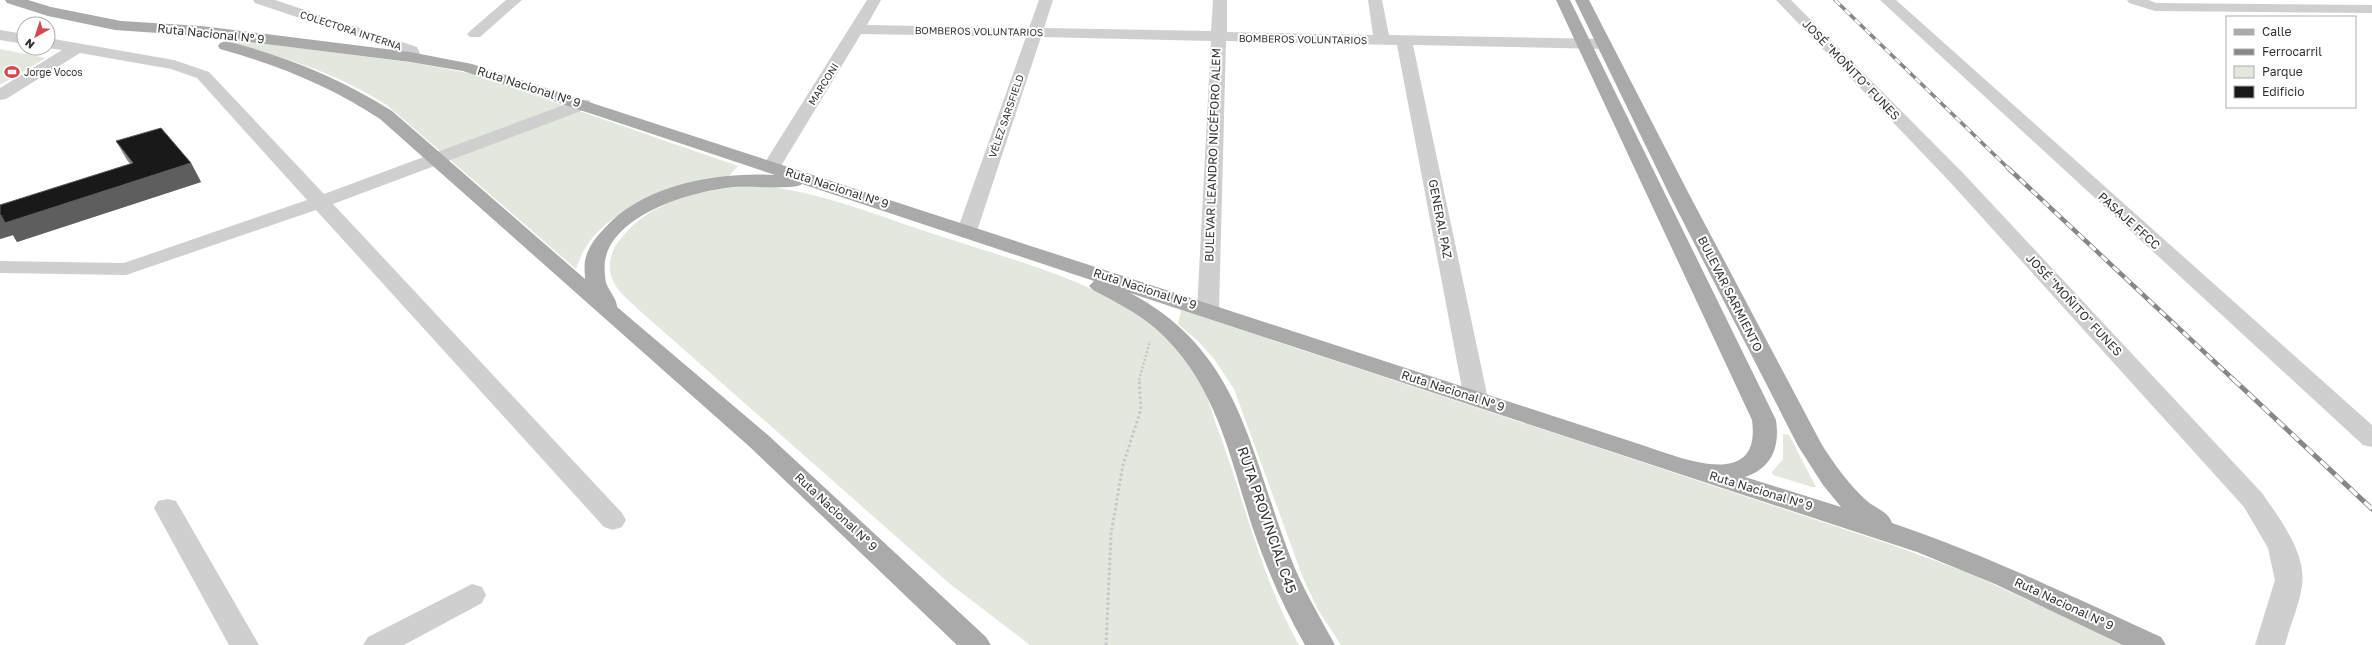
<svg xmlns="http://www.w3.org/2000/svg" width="2372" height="645" font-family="'Golos Text',sans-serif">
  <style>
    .green { fill: #e2e8dd }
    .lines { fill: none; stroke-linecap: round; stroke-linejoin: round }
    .path-far1 { stroke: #c6c6c6; stroke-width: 2.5; stroke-dasharray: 2 2; stroke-linecap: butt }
    .path { stroke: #c6c6c6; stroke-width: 3; stroke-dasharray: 2.5 2.5; stroke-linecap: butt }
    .minor { fill: #cfcfcf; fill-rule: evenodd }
    .major { fill: #aaa; fill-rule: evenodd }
    .rail-far2-casing { stroke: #878787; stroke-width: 3.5 }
    .rail-far1-casing { stroke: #878787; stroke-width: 4.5 }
    .rail-casing { stroke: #878787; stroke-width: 5 }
    .rail-far2 { stroke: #fff; stroke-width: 2.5; stroke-dasharray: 7; stroke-linecap: butt }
    .rail-far1 { stroke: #fff; stroke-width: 3; stroke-dasharray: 8; stroke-linecap: butt }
    .rail { stroke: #fff; stroke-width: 3.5; stroke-dasharray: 10; stroke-linecap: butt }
    .wall { fill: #8c8c8c }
    .shaded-wall { fill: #5e5e5e }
    .building { fill: #191919; stroke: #5e5e5e }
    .labels { text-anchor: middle; stroke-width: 4; stroke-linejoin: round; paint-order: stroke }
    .far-street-label { font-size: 10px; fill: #323232; stroke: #fff }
    .far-poi-label { font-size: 10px; fill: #323232; stroke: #fff; text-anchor: start }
    .street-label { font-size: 12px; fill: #323232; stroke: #fff }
    .near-street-label { font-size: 14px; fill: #323232; stroke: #fff }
  </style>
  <rect width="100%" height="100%" fill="#fff"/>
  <!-- green -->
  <g class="green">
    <path d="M196 34 421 64 473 74 738 166 729 176C671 194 597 203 576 269L388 106C329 67 263 51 196 34Z"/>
    <polygon points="0,49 46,58 0,85"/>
    <path d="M762 186C822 192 878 216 934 234 999 256 1070 273 1130 309 1157 324 1185 352 1200 380 1207 394 1211 409 1216 424 1244 497 1260 576 1299 645H1030L950 584 639 310C630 301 616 291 612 278 607 265 611 251 619 241 651 197 712 187 762 186Z"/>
    <polygon points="1181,310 1895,546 1971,574 2125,645 1341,645 1318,610 1303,578 1234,389 1214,359 1198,341 1178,324"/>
    <polygon points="1783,434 1789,435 1816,487 1812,487 1773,475 1772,472 1783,459"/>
  </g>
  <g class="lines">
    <!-- path-far1 -->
    <polyline class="path-far1" points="1139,380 1150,341"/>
    <!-- path -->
    <polyline class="path" points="1106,645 1111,534 1123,465 1141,409 1139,379"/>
    <!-- minor -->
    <g class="minor">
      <polygon points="253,0 275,0 417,47 422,58 420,61 408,61 404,53 255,3"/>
      <polygon points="506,0 522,0 480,37 470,37 467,34 470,31"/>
      <polygon points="867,0 881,0 867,25 1029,28 1039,0 1053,0 1044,28 1211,31 1213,0 1227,0 1227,32 1373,35 1368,0 1382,0 1389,35 1604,39 1610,41 1612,44 1610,47 1604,49 1413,45 1488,399 1484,404 1476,407 1468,404 1464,399 1397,45 1226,41 1219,310 1216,315 1208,317 1200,315 1197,310 1211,41 1041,37 977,231 974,235 967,237 960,235 957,231 1026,37 861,34 778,171 764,171 762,167"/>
      <path d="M1776 0H1791L1964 174 2262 493C2279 518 2307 553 2302 586 2299 606 2290 625 2285 645H2255L2275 580 2268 548 2244 507 1950 182Z"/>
      <polygon points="1880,0 1896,0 2372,425 2372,447 2363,445"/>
      <polygon points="2127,0 2149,0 2156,3 2372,5 2372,13 2155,11 2129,3"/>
      <polygon points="0,30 24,34 24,44 0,40"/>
      <polygon points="48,38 174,60 209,72 324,194 577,100 589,100 592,104 589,108 333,204 622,513 626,520 622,527 613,530 604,527 316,210 126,275 0,273 0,261 124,263 307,200 197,78 171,69 80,53 6,99 0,100 0,88 62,50 48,48"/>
      <polygon points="167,499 176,501 259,645 229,645 154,508 158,501"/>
      <polygon points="472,584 482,587 486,595 482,603 404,645 363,645 368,637"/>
    </g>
    <!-- major -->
    <path class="major" d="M5 0H28L51 7 121 21 201 26 410 52 472 64 1642 445C1679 457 1762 493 1752 420L1556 0H1570L1776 420C1780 447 1772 468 1745 477L1841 507 1823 485 1798 446 1670 196 1575 0H1589L1690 196 1822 445C1835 465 1849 485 1867 501 1875 508 1889 512 1892 523 1984 554 2072 596 2161 637L2166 645H2123L1995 584 1917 552 1130 293C1240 350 1250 452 1290 556 1302 588 1319 615 1335 645H1305C1283 607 1266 567 1252 526 1229 454 1215 380 1155 328 1136 312 1114 301 1093 290L1089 286 1094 281 802 184C796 190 748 186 736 187 696 190 613 213 605 261 604 267 605 277 606 283 609 291 617 299 617 307L769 436 986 637 991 645H957L751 448 380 119C330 86 278 65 220 49L218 46 220 43 226 41C285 56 340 78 392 111L585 279C585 274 584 267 585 261 587 249 595 238 603 230 643 184 718 172 775 175L463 71 410 62 201 36 115 30 48 16 7 3Z"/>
    <!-- rail-far2 casing -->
    <g class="rail-far2-casing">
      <polyline id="rail-far2" points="1835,0 2009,169"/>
    </g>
    <!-- rail-far1 casing -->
    <g class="rail-far1-casing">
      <polyline id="rail-far1" points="2008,168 2234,380"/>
    </g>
    <!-- rail casing -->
    <g class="rail-casing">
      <polyline id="rail" points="2233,379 2372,509"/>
    </g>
    <!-- rail-far2 -->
    <use href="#rail-far2" class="rail-far2"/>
    <!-- rail-far1 -->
    <use href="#rail-far1" class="rail-far1"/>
    <!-- rail -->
    <use href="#rail" class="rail"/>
  </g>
  <!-- wall -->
  <polygon class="wall" points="116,141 191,163 201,182 17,242 13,235 0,239 0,205 130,164 127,160"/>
  <!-- shaded-wall -->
  <polygon class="shaded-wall" points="191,163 201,182 17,242 13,235 0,239 0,216"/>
  <!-- building -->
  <polygon class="building" points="161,128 191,163 5,223 1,215 0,216 0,205 133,163 116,141"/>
  <!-- icons -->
  <defs>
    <g id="stadium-bare" transform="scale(1.2)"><path d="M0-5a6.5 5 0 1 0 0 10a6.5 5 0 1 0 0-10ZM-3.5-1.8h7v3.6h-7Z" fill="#d4494d" stroke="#fff" stroke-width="2.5" paint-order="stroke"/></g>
  </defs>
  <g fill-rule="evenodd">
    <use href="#stadium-bare" x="12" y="72"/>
  </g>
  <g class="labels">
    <!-- far-street labels -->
    <g class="far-street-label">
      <text transform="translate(351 30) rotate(18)" y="4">COLECTORA INTERNA</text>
      <text transform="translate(979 31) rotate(1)" y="4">BOMBEROS VOLUNTARIOS</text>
      <text transform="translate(1303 39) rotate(1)" y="4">BOMBEROS VOLUNTARIOS</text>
      <text transform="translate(823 84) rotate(-58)" y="4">MARCONI</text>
      <text transform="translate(1006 116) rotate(-71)" y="4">VÉLEZ SARSFIELD</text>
    </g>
    <!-- far-poi labels -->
    <g class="far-poi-label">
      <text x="24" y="76">Jorge Vocos</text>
    </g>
    <!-- street labels -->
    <g class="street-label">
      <text transform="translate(211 34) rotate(6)" y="4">Ruta Nacional Nº 9</text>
      <text transform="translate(1851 70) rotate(46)" y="4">JOSÉ "MOÑITO" FUNES</text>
      <text transform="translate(529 87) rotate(18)" y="4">Ruta Nacional Nº 9</text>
      <text transform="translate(1213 155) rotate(-88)" y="4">BULEVAR LEANDRO NICÉFORO ALEM</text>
      <text transform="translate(837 188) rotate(18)" y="4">Ruta Nacional Nº 9</text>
      <text transform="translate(1440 219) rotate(79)" y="4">GENERAL PAZ</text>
      <text transform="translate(2129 221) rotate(42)" y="4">PASAJE FFCC</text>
      <text transform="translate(1145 289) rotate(18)" y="4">Ruta Nacional Nº 9</text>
      <text transform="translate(1730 294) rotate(63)" y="4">BULEVAR SARMIENTO</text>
      <text transform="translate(2074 305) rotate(47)" y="4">JOSÉ "MOÑITO" FUNES</text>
      <text transform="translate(1453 391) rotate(18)" y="4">Ruta Nacional Nº 9</text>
      <text transform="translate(1761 491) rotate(17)" y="4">Ruta Nacional Nº 9</text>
      <text transform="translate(836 512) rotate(43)" y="4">Ruta Nacional Nº 9</text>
      <text transform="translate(2064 604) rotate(25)" y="4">Ruta Nacional Nº 9</text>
    </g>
    <!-- near-street labels -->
    <g class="near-street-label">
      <text transform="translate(1267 520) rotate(71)" y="5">RUTA PROVINCIAL C45</text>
    </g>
  </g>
  <!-- legend -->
  <rect x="2226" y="16" width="130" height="92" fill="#ffffff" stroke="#adadad"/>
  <rect x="2234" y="29" width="20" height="6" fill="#aaaaaa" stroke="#adadad"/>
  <text x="2262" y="36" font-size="12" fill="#323232">Calle</text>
  <rect x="2234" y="49" width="20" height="6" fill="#878787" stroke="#adadad"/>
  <text x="2262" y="56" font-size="12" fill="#323232">Ferrocarril</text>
  <rect x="2234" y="66" width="20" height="12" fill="#e2e8dd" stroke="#adadad"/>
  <text x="2262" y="76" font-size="12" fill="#323232">Parque</text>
  <rect x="2234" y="86" width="20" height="12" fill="#191919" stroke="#adadad"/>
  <text x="2262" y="96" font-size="12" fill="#323232">Edificio</text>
  <!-- north arrow -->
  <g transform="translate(36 36) rotate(219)"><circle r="19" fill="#ffffff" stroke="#adadad"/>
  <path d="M0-3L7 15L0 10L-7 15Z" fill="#d4494d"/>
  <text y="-6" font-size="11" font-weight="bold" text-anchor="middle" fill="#323232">N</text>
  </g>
</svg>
